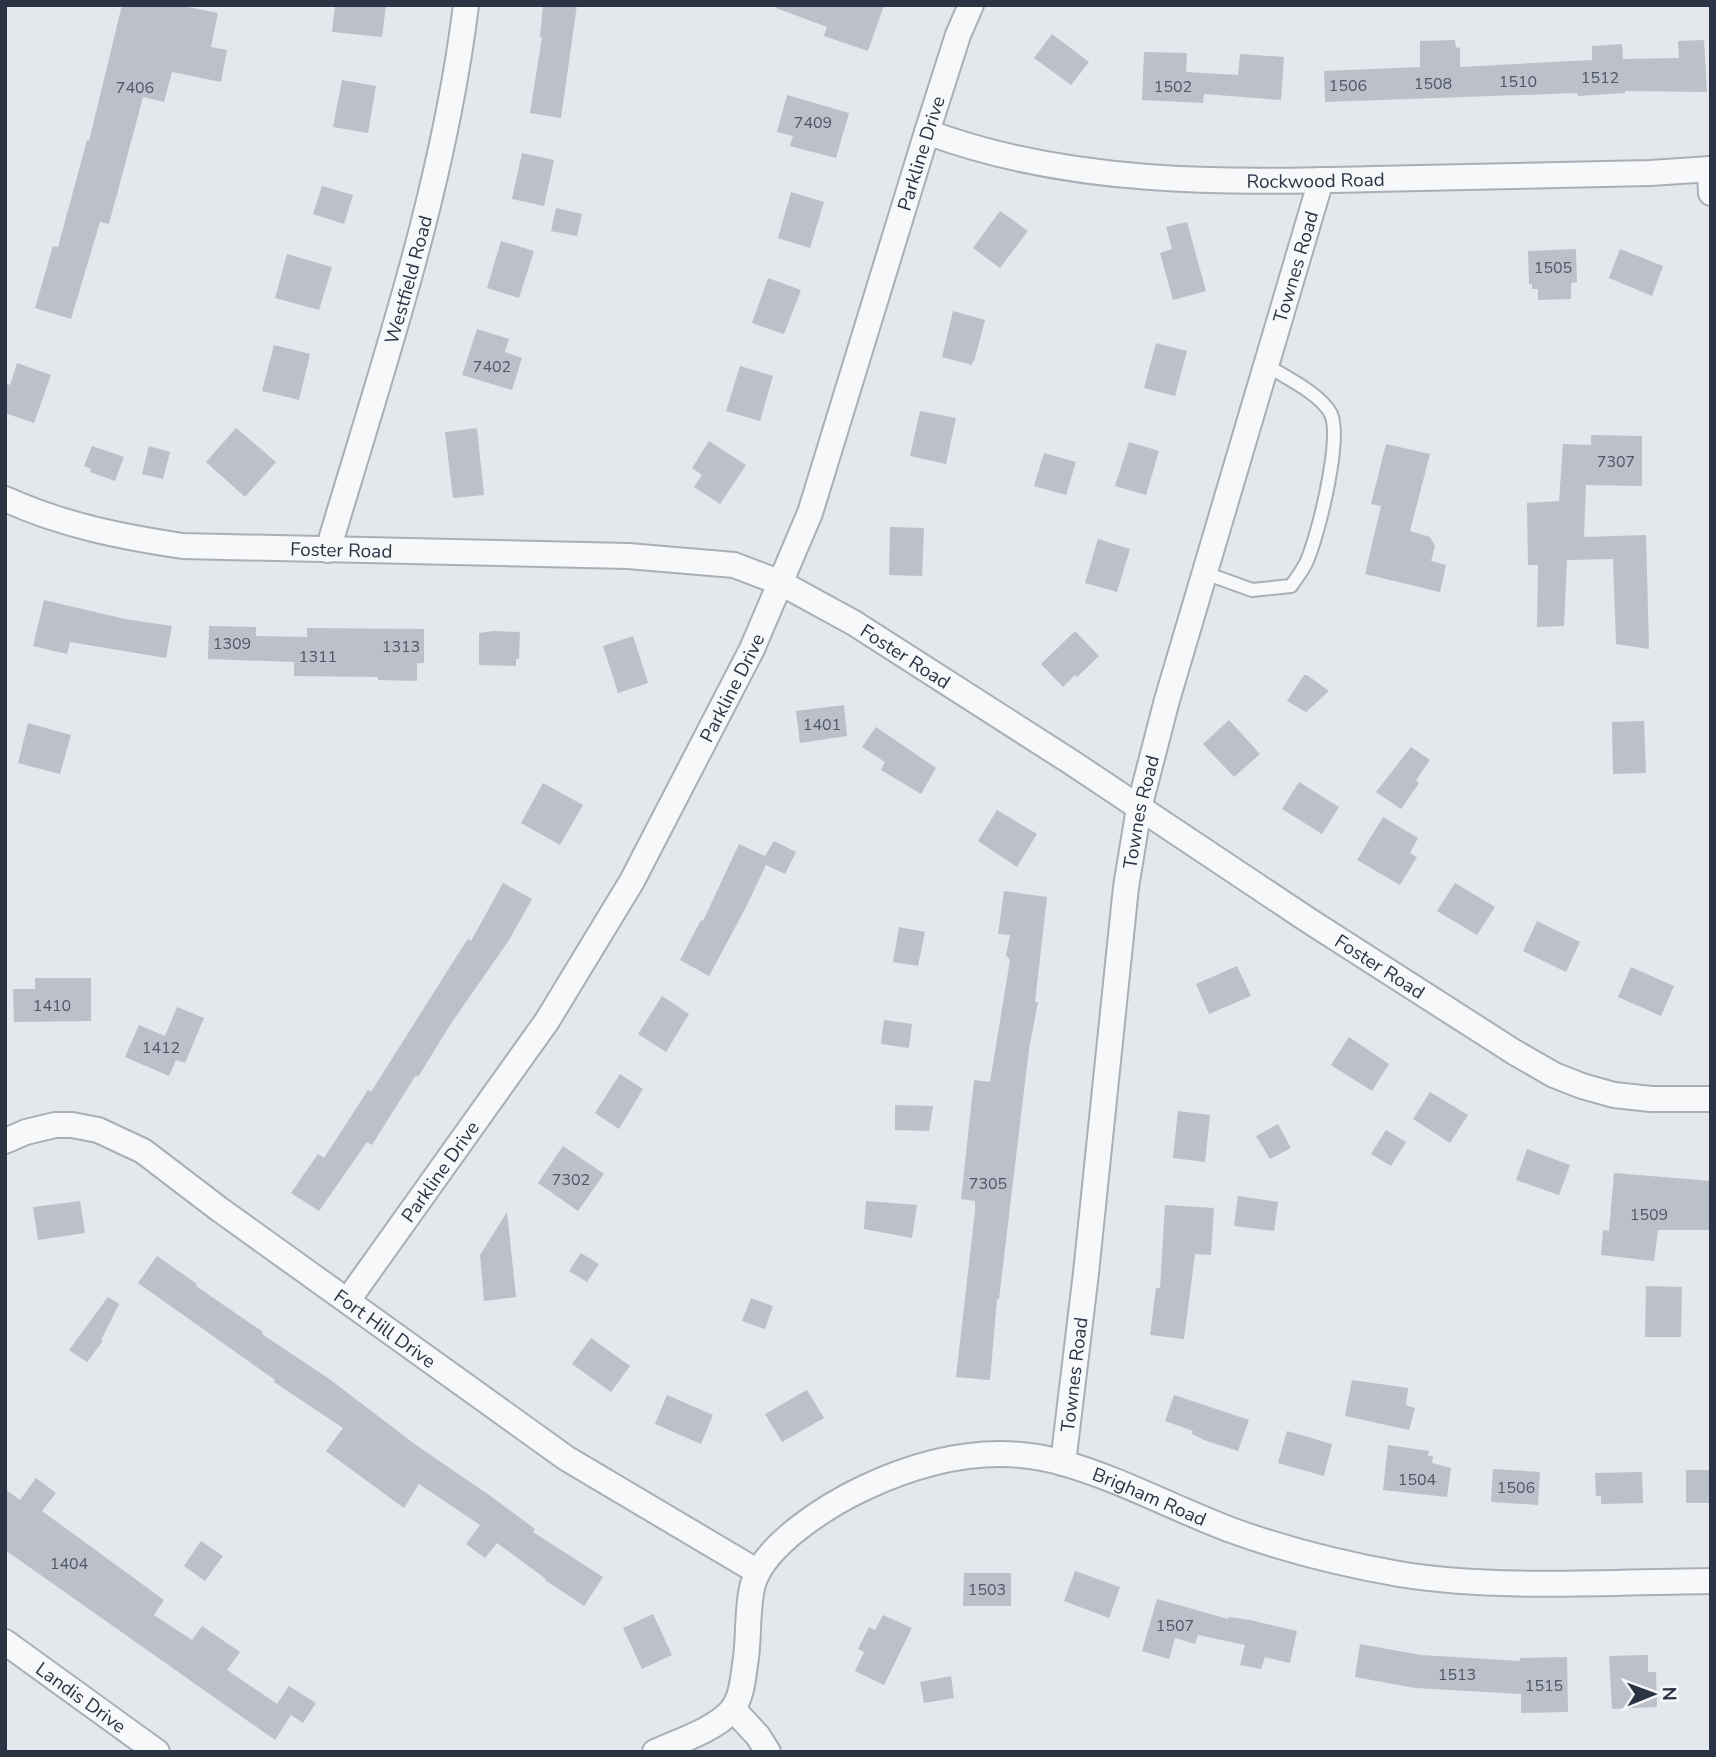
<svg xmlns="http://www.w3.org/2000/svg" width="1716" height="1757" font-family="'Nunito Sans',sans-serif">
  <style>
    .building { fill: #bbc0ca }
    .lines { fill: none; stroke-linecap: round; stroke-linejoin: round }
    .lane-casing { stroke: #a9aeb7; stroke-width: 16 }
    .street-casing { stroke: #a9aeb7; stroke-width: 28 }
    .lane { stroke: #f7f8fa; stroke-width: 12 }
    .street { stroke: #f7f8fa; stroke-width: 24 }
    .labels { text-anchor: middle; stroke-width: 5; stroke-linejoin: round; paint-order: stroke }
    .number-label { font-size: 16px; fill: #4f5766 }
    .street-label { font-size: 19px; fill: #2b3445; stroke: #f4f6f9 }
  </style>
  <rect width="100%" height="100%" fill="#e4e7ec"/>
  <!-- building -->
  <g class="building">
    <polygon points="122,5 178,5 218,13 211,47 227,50 221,82 172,72 164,102 143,97 109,224 100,222 71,319 35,308 53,246 58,247 87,140 89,141"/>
    <polygon points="335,5 386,5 382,37 332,32"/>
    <polygon points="543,5 577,5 561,118 530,113 542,37 540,37"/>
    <polygon points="776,5 884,5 868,51 824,36 827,27 776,8"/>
    <polygon points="1052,34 1089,62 1071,85 1034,58"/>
    <polygon points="1455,40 1456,48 1460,47 1460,67 1592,60 1592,46 1622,44 1623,59 1679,58 1678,41 1704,40 1707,92 1625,91 1625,93 1578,96 1577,93 1325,102 1324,71 1420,67 1420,41"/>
    <polygon points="1144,52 1187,53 1186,72 1238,75 1240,54 1284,57 1281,100 1204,94 1203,103 1142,100"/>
    <polygon points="342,80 376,86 368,133 333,127"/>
    <polygon points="787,95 849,113 836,158 790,146 793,136 777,132"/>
    <polygon points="522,153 554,160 544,206 512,199"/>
    <polygon points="322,186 353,195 344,224 313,214"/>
    <polygon points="791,192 824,202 810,248 778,238"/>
    <polygon points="556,208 582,214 577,236 551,231"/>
    <polygon points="1000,211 1028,231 1000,268 973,248"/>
    <polygon points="1187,222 1206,291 1173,300 1160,253 1172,249 1166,227"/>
    <polygon points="501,241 534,251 519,298 487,288"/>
    <polygon points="1576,249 1577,282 1571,283 1571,299 1538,300 1538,289 1532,289 1532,284 1529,284 1528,251"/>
    <polygon points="1620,249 1663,266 1652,296 1609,278"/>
    <polygon points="287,254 332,267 319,310 275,298"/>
    <polygon points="768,278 801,290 784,334 752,323"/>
    <polygon points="953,311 985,320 974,362 972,362 972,365 942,357"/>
    <polygon points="477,329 509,339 505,352 522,358 512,390 462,375"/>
    <polygon points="1156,343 1187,351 1175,396 1144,388"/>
    <polygon points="274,345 310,354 299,400 262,391"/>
    <polygon points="17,363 51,375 34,423 5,413 5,383 10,385"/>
    <polygon points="740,366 773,376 760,421 726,411"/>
    <polygon points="920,411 956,418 946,464 910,456"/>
    <polygon points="236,428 276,462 245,497 206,462"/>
    <polygon points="477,428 484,495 453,498 445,432"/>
    <polygon points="1591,435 1642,436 1642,486 1586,485 1584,537 1646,535 1649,649 1616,644 1613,559 1567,560 1564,626 1537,627 1538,565 1528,565 1527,503 1559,501 1563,444 1591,445"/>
    <polygon points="709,441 746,465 720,504 694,487 702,475 692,468"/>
    <polygon points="1129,442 1159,451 1146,495 1115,486"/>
    <polygon points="1386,444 1430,454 1410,531 1430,537 1435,546 1431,561 1446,565 1440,592 1365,574 1381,506 1371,504"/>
    <polygon points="92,446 124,457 115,481 90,472 91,469 84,466"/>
    <polygon points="149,446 170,452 163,479 142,474"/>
    <polygon points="1044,453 1076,462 1066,495 1034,486"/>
    <polygon points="890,527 924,528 922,576 889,575"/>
    <polygon points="1098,539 1130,549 1117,592 1085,583"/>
    <polygon points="44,600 125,619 172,626 166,658 70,642 67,654 33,646"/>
    <polygon points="209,626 256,627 256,636 307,637 307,628 424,629 424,663 417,663 417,681 378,680 378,677 294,676 294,662 208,659"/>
    <polygon points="493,631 520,632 519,659 516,659 516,666 479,665 479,633"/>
    <polygon points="1075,631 1099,656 1077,677 1075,675 1063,687 1041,664"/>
    <polygon points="633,636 648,683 618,693 603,646"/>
    <polygon points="1304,675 1307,675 1329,691 1306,712 1287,701"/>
    <polygon points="844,705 847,736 800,743 796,711"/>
    <polygon points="1229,720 1260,754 1234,777 1203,744"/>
    <polygon points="1644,721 1646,773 1613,774 1612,722"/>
    <polygon points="28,723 71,735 60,774 18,763"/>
    <polygon points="876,727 936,768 921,794 881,770 885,762 862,747"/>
    <polygon points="1411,747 1430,760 1416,780 1419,783 1401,809 1376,792"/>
    <polygon points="1299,782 1339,807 1322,834 1282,809"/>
    <polygon points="543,783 583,805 560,845 521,823"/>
    <polygon points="997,810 1037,834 1017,867 978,841"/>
    <polygon points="1383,817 1418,838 1410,853 1417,857 1400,885 1357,860"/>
    <polygon points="774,841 796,852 785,874 766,865 746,907 709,976 680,960 701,920 703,921 739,844 765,856"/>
    <polygon points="503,883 532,899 509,940 450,1025 418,1077 416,1075 372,1145 367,1142 319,1211 291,1193 318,1154 324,1158 368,1090 371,1092 458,954 468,939 471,941"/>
    <polygon points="1455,883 1495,907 1477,935 1437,911"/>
    <polygon points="1004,891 1047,897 1035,1002 1038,1002 1029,1049 1009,1215 999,1299 997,1299 990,1380 956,1377 975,1211 975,1201 961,1199 974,1080 990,1082 1010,960 1006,955 1010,935 998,934"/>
    <polygon points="1537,921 1580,942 1566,972 1523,951"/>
    <polygon points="899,927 925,932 918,966 893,962"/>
    <polygon points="1237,966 1251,996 1209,1014 1196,984"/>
    <polygon points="1631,967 1674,986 1661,1016 1618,997"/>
    <polygon points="35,978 91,978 91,1021 14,1022 13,989 35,989"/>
    <polygon points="662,996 689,1014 666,1052 638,1034"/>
    <polygon points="177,1007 204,1018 185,1063 176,1060 169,1076 125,1057 139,1025 165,1036"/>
    <polygon points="884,1020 912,1024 909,1048 881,1044"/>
    <polygon points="1349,1037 1389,1064 1372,1091 1331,1065"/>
    <polygon points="620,1074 643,1089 619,1129 595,1113"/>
    <polygon points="1430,1092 1468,1115 1450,1143 1413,1119"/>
    <polygon points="895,1105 933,1106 929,1131 895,1130"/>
    <polygon points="1178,1111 1210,1115 1205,1162 1173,1158"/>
    <polygon points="1278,1124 1291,1148 1270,1159 1256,1136"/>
    <polygon points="1386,1130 1406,1142 1391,1166 1371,1154"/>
    <polygon points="563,1146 604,1174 578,1211 538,1183"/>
    <polygon points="1527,1149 1570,1165 1559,1195 1516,1180"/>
    <polygon points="1614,1173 1711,1181 1711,1230 1658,1230 1654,1261 1601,1255 1603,1230 1609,1231"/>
    <polygon points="1238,1196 1278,1202 1274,1231 1234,1226"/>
    <polygon points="80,1201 85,1233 38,1240 33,1207"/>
    <polygon points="866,1201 917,1205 912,1238 864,1229"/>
    <polygon points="1165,1205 1214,1208 1211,1255 1195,1254 1184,1339 1150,1335 1156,1288 1160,1288"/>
    <polygon points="507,1212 516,1297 484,1301 480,1255"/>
    <polygon points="581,1253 599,1264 587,1282 569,1271"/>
    <polygon points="157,1256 197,1284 196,1286 263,1332 262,1334 328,1378 416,1445 489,1495 535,1529 533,1532 603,1577 584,1606 545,1580 546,1579 497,1543 485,1558 466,1544 480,1525 419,1484 404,1508 326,1451 343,1428 274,1382 275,1380 138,1283"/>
    <polygon points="1646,1286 1682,1287 1681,1337 1645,1337"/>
    <polygon points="108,1297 119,1304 101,1340 103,1341 87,1362 69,1350"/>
    <polygon points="751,1298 773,1306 765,1329 742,1321"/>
    <polygon points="591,1338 630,1366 611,1392 572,1364"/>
    <polygon points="1352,1380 1408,1388 1406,1405 1415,1408 1409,1430 1345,1416"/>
    <polygon points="807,1390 824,1418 782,1442 765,1414"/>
    <polygon points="667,1395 713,1415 701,1444 655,1424"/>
    <polygon points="1174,1395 1249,1420 1238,1451 1204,1440 1192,1434 1193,1431 1165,1421"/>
    <polygon points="1287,1431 1332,1444 1324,1476 1278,1463"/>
    <polygon points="1388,1445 1429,1451 1428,1456 1433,1456 1432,1463 1451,1468 1447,1497 1383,1490"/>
    <polygon points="1493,1469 1540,1472 1538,1505 1491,1502"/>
    <rect x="1686" y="1470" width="25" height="33"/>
    <polygon points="1642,1472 1643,1503 1601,1504 1601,1496 1596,1496 1595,1473"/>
    <polygon points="36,1478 56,1493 42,1511 164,1600 154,1615 192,1640 202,1626 240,1652 227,1670 277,1704 289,1686 316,1703 303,1723 291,1715 275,1740 5,1550 5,1489 20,1500"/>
    <polygon points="201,1541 223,1556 205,1581 184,1566"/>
    <polygon points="1075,1571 1120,1587 1109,1618 1064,1601"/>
    <polygon points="964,1573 1011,1573 1011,1606 963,1606"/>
    <polygon points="1157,1599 1228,1619 1229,1617 1250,1620 1297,1631 1290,1663 1265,1657 1261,1669 1240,1665 1245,1645 1198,1635 1195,1644 1175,1638 1169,1659 1142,1651"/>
    <polygon points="653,1614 672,1655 642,1669 623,1628"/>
    <polygon points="883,1615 912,1628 884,1685 855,1671 864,1652 858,1649 869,1627 875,1630"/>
    <polygon points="1360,1644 1421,1655 1520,1661 1520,1658 1567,1657 1568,1712 1521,1713 1521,1694 1415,1688 1355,1677"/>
    <polygon points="1648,1655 1648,1672 1656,1672 1657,1707 1612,1709 1609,1656"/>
    <polygon points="951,1676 954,1698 924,1703 920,1682"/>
  </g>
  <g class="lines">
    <!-- lane casing -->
    <g class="lane-casing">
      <path id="lane" d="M1205 573 1252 590 1291 586C1296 579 1302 571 1306 563 1318 537 1342 440 1331 414 1321 394 1285 377 1266 365"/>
    </g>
    <!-- street casing -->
    <g class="street-casing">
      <g id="street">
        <path id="s1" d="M927 132C1069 185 1224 183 1373 179 1466 177 1558 175 1650 173L1711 169"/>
        <polyline points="1710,169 1711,193"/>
        <path id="s2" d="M5 499C62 525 122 537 183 546L628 556 734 565 781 583 854 623 1071 762 1308 920 1514 1052 1554 1075 1582 1086 1614 1095 1651 1099H1711"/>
        <path id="s3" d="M328 550C381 371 443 192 466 5"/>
        <path id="s4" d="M5 1141 26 1132 55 1125H72L98 1130 143 1151 219 1209 566 1458 758 1572"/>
        <path id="s5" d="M348 1300 547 1021 632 881 752 649 810 513 927 132 958 35 971 5"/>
        <path id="s6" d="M1063 1463 1086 1273 1126 887 1139 808 1167 700 1321 180"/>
        <path id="s7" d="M5 1642 157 1752"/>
        <polyline points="733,1709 758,1736 768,1752"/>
        <path id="s8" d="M655 1752C677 1742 716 1729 731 1711 743 1697 743 1675 746 1658 749 1635 747 1605 753 1584 765 1544 828 1505 864 1488 926 1459 995 1443 1063 1463 1120 1479 1175 1509 1231 1530 1286 1550 1342 1564 1399 1574 1497 1590 1611 1582 1711 1581"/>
      </g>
    </g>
    <!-- lane -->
    <use href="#lane" class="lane"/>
    <!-- street -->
    <use href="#street" class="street"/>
  </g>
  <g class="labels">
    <!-- number labels -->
    <g class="number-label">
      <text x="1600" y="83">1512</text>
      <text x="1518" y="87">1510</text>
      <text x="1433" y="89">1508</text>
      <text x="1348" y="91">1506</text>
      <text x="1173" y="92">1502</text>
      <text x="135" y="93">7406</text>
      <text x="813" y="128">7409</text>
      <text x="1553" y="273">1505</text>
      <text x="492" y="372">7402</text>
      <text x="1616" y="467">7307</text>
      <text x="232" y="649">1309</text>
      <text x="401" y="652">1313</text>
      <text x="318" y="662">1311</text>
      <text x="822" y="730">1401</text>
      <text x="52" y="1011">1410</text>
      <text x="161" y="1053">1412</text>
      <text x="571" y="1185">7302</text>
      <text x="988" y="1189">7305</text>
      <text x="1649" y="1220">1509</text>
      <text x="1417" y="1485">1504</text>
      <text x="1516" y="1493">1506</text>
      <text x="69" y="1569">1404</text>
      <text x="987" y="1595">1503</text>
      <text x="1175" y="1631">1507</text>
      <text x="1457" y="1680">1513</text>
      <text x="1544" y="1691">1515</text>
    </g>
    <!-- street labels -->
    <g class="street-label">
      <text dy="7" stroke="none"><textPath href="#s5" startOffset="1292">Parkline Drive</textPath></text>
      <text dy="7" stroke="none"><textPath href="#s1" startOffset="394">Rockwood Road</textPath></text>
      <text dy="7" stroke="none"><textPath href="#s6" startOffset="1223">Townes Road</textPath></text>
      <text dy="7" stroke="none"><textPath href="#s3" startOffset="282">Westfield Road</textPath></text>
      <text dy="7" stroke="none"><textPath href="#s2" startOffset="343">Foster Road</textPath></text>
      <text dy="7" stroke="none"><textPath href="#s2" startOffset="931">Foster Road</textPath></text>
      <text dy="7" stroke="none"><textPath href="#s5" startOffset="724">Parkline Drive</textPath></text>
      <text dy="7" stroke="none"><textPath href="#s6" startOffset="656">Townes Road</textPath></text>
      <text dy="7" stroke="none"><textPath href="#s2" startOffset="1498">Foster Road</textPath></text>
      <text dy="7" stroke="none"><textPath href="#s5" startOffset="158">Parkline Drive</textPath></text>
      <text dy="7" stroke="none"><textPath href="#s4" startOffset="446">Fort Hill Drive</textPath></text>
      <text dy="7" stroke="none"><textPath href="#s6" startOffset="89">Townes Road</textPath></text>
      <text dy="7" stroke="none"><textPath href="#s8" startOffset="665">Brigham Road</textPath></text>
      <text dy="7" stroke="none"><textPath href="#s7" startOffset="94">Landis Drive</textPath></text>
    </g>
  </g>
  <!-- border -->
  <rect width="1716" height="1757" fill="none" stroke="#2b3445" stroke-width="14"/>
  <!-- north arrow -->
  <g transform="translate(1653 1694) rotate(89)" stroke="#f4f6f9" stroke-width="5" paint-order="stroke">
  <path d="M0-5L12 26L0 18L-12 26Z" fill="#2b3445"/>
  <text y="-10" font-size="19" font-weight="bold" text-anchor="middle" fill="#2b3445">N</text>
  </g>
</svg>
